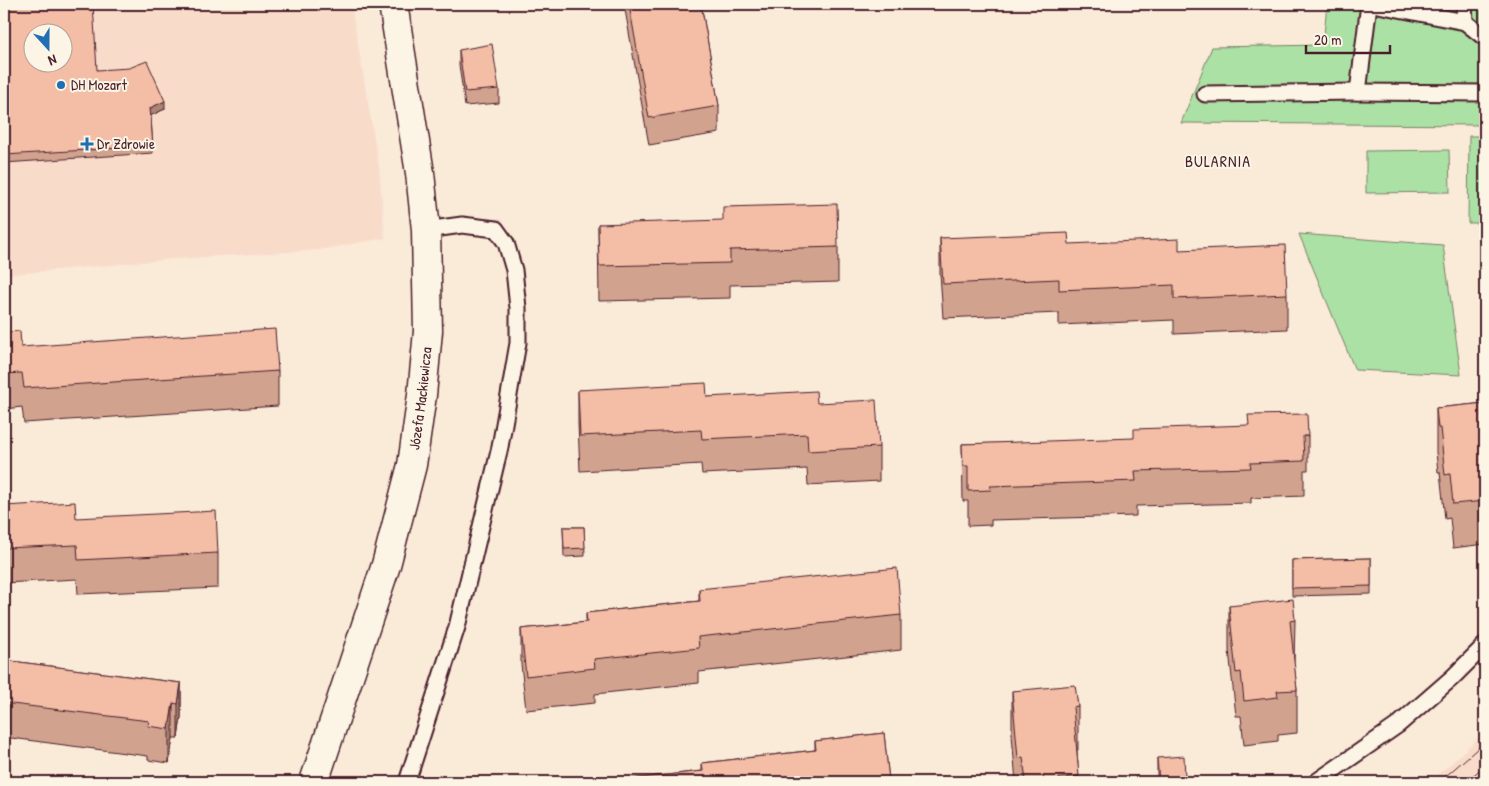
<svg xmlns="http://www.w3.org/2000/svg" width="1489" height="786" font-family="'Patrick Hand',sans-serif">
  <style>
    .built { fill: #f8dcc9; fill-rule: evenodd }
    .green { fill: #abe1a4; stroke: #7a8068 }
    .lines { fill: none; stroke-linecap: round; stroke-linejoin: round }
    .service-casing { stroke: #4a1f2b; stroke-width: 19 }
    .tertiary-casing { stroke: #4a1f2b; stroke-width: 31 }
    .service { stroke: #fcf5e5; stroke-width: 15 }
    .tertiary { stroke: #fcf5e5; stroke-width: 28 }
    .tram { stroke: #4a1f2b; stroke-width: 1 }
    .wall { fill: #d1a38f; stroke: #4a1f2b }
    .shaded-wall { fill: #aa8474; stroke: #4a1f2b }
    .building { fill: #f3bda6; stroke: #4a1f2b; fill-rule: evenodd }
    .poi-dot { fill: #1f6fb2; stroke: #fcf5e5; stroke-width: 2 }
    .labels { text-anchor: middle; stroke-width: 4; stroke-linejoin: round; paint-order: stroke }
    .poi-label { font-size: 15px; fill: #4a1f2b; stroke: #fcf5e5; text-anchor: start }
    .street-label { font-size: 15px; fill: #4a1f2b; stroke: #fcf5e5 }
    .neighbourhood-label { font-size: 16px; letter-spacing: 1px; fill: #4a1f2b; stroke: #fcf5e5 }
  </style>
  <rect width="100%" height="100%" fill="#faead8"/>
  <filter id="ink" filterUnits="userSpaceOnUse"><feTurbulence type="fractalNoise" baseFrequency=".02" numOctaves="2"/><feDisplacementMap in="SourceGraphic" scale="10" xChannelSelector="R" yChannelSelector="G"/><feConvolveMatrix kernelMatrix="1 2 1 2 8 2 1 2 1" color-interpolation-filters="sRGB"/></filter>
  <g filter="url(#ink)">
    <!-- built -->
    <g class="built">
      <path d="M4 4H351L379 167 385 238 319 250 174 259 4 275ZM32 32H62V62H32Z"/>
      <polygon points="1485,732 1485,773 1476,782 1428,782 1449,765"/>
    </g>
    <!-- green -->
    <g class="green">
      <polygon points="1327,4 1485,4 1485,125 1181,123 1212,47 1323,45"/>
      <polygon points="1469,136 1485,136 1485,223 1468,223"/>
      <polygon points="1449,150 1450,192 1366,193 1366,151"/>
      <polygon points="1299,234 1443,245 1461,375 1355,370"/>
    </g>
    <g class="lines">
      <!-- service casing -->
      <g class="service-casing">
        <g id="service">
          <polyline points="1373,4 1465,22 1485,38"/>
          <polyline points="1464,4 1465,22"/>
          <polyline points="1358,92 1369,4"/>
          <polyline points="1205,94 1358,92 1485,93"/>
          <polyline points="407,782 457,627 500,447 518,343 518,308 514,270 506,243 496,229 462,225 426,230"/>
          <polyline points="1316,782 1398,725 1453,677 1485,645"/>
        </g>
      </g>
      <!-- tertiary casing -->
      <g class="tertiary-casing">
        <g id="tertiary">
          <path id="s1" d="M314 782 386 565 412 465 422 395 428 331 426 230 420 173 393 4"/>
        </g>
      </g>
      <!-- service -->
      <use href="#service" class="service"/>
      <!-- tertiary -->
      <use href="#tertiary" class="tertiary"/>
      <!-- tram -->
      <g class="tram">
        <polyline points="1439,782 1485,742"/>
        <polyline points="1466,782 1485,765"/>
      </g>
    </g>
    <!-- wall -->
    <g class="wall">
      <polygon points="4,4 97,70 165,109 151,115 153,153 4,163"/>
      <polygon points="624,4 701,4 719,106 719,133 649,145"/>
      <polygon points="459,50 499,89 499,103 465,106 459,65"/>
      <polygon points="598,224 838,247 838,282 730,285 730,298 599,301"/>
      <polygon points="940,238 1179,250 1287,294 1287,329 1174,334 1174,320 1059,325 1059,313 943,318 940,273"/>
      <polygon points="4,332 21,347 278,371 278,406 24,423 22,407 4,409"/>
      <polygon points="578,390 817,403 879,447 879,481 808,485 807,469 702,474 701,464 580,471 578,424"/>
      <polygon points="1485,403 1485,544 1453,548 1450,518 1445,519 1440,472 1438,472 1436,452 1436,408"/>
      <polygon points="1308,436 1308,470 1304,470 1304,496 1251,498 1251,503 1136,506 1136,516 991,520 991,525 968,526 968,501 963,501 962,444"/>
      <polygon points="4,506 76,518 218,553 218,588 78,594 77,579 4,583"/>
      <polygon points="563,527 584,527 585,556 564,557"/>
      <polygon points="1371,558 1371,594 1292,596 1292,560"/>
      <polygon points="699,589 901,615 901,650 699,672 699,683 595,694 595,703 526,710 521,664 521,629 586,622 586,613 699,601"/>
      <polygon points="1229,606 1295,620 1294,664 1297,690 1297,733 1278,735 1278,741 1244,745 1241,716 1236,716 1229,650"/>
      <polygon points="4,660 181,683 181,717 178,738 173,738 169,763 148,760 148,756 4,737"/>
      <polygon points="1012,691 1078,706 1078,750 1077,750 1079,782 1016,782 1012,735"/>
      <polygon points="884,733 889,782 604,782 702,771 702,763 815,750 815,741"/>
      <polygon points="1157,758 1185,782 1157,782"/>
    </g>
    <!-- shaded-wall -->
    <g class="shaded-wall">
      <polygon points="165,101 165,109 150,116 150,108"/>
      <polygon points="181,683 181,717 178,738 178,704"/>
      <polygon points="173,703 173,738 169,763 169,729"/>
      <polygon points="1185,777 1185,782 1172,782"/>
    </g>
    <!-- building -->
    <g class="building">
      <path d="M4 4H93L97 70 129 68 147 61 165 101 150 108 153 146 4 155ZM32 32H62V62H32Z"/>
      <polygon points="629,4 701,4 719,106 649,118"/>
      <polygon points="492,44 499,89 465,92 459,50"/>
      <polygon points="837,204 838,247 730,250 730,263 599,266 598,224 723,220 723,207"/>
      <polygon points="1068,233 1069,244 1179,239 1179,250 1285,245 1287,294 1174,299 1174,285 1059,290 1059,279 943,284 940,238"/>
      <polygon points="275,329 278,371 24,388 22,373 4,374 4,332 20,331 21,347"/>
      <polygon points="706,383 707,397 816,391 817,403 876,400 879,447 808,451 807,434 702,439 701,430 580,436 578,390"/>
      <polygon points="1485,403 1485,501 1453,504 1450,474 1445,475 1440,428 1438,428 1436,408"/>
      <polygon points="1307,414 1308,436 1303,436 1304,461 1250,463 1251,468 1135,471 1136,481 990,486 991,490 968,491 968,466 963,466 962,444 1134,438 1134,429 1249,425 1248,415"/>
      <polygon points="75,502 76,518 216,511 218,553 78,560 77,545 4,548 4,506"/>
      <polygon points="563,527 584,527 585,548 564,549"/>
      <polygon points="1371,558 1371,586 1292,588 1292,560"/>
      <polygon points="897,568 901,615 698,637 699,648 594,659 595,668 526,676 521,629 587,622 586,613 700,601 699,589"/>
      <polygon points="1293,599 1295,620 1290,621 1297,690 1277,691 1278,697 1244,701 1241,672 1236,673 1229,606"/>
      <polygon points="4,660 181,683 178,704 173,703 169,729 148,726 149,721 4,703"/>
      <polygon points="1075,685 1078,706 1073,707 1079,776 1059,778 1060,782 1026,782 1023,757 1018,758 1012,691"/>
      <polygon points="884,733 889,780 873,782 604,782 703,771 702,763 816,750 815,741"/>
      <polygon points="1184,756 1185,777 1172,782 1159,782 1157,758"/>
    </g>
  </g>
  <!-- markers -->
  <g class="poi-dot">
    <circle cx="61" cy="85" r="5"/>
    <path d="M84.5 136.5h5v5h5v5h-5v5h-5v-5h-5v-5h5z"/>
  </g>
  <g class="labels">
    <!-- poi labels -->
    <g class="poi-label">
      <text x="71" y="90">DH Mozart</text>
      <text x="97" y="149">Dr Zdrowie</text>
    </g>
    <!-- street labels -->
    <g class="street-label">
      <text dy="5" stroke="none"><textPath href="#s1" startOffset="399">Józefa Mackiewicza</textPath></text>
    </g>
    <!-- neighbourhood labels -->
    <g class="neighbourhood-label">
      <text x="1218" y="167">BULARNIA</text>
    </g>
  </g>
  <!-- margin -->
  <rect width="1489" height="786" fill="none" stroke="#fcf5e5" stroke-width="20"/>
  <rect x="10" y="10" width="1469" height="766" fill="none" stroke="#4a1f2b" stroke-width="2" filter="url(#ink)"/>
  <!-- north arrow -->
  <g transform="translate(48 48) rotate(159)"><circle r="24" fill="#fcf5e5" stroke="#b59f9b"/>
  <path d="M0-4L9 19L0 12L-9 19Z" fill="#1f6fb2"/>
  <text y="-8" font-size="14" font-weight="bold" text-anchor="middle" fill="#4a1f2b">N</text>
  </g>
  <!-- scale -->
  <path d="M1306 45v8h84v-8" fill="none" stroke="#4a1f2b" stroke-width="2.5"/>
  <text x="1314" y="45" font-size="15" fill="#4a1f2b" stroke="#fcf5e5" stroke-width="4" paint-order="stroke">20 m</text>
</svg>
